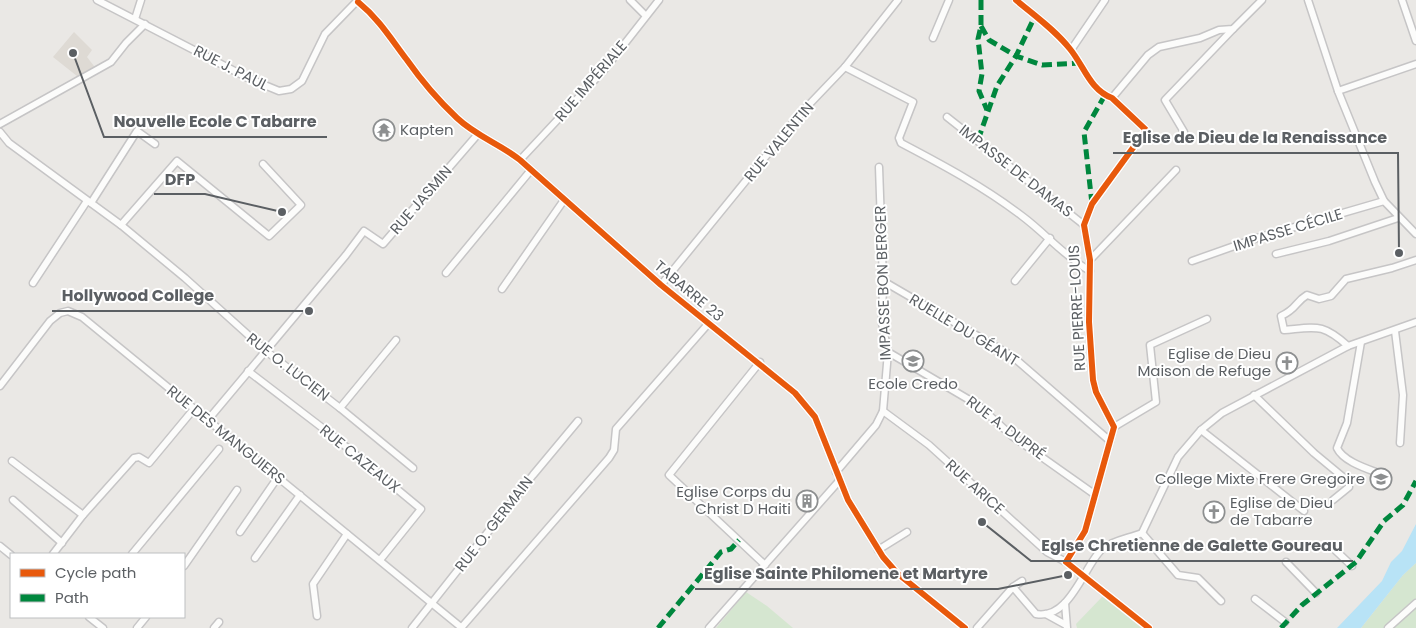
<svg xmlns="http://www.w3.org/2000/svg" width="1416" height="628" font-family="Poppins,sans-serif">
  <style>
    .education { fill: #dedad4 }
    .green { fill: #d5e6d0 }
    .water { fill: #b8e3f6 }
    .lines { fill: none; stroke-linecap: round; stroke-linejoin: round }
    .minor-casing { stroke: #c6c5c6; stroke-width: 9 }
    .minor { stroke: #fcfcfb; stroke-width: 6 }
    .quiet { stroke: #00873e; stroke-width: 5; stroke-dasharray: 10 5; stroke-linecap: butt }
    .cycleway-casing { stroke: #fff; stroke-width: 9 }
    .cycleway { stroke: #e8590c; stroke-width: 6 }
    .labels { text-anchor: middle; stroke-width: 4; stroke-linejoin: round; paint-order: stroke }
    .street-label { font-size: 15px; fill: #5b5f63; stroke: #fff }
    .poi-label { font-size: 15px; fill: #5b5f63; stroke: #fff; text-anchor: end }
    .leader { fill: none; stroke: #5b5f63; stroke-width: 2 }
    .callout-dot { fill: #5b5f63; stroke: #fff; stroke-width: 2 }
    .callout-label { font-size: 16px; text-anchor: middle; font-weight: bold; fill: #5b5f63; stroke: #fff; stroke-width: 4; stroke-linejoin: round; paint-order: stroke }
  </style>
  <rect width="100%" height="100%" fill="#eae8e5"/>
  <!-- education -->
  <polygon class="education" points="74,32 92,50 87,57 97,70 82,80 53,57"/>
  <!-- green -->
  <g class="green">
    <polygon points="1416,563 1416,628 1361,628 1403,575"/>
    <polygon points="746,592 767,606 793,628 716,628"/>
    <polygon points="1103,596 1146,628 1077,628 1076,624"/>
  </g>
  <!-- water -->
  <polygon class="water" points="1416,524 1416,563 1403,575 1361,628 1337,628 1382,581 1391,562 1402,551"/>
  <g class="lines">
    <!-- minor casing -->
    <g class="minor-casing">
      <g id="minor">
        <polyline points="97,0 250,79 279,91 291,89 302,81 325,34 358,0"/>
        <polyline points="630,0 646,16"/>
        <path d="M1016 0C1035 16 1055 30 1070 49 1084 66 1090 90 1112 98L1146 130 1092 204 1084 225 1090 260 1089 322 1093 380 1096 392 1114 427 1085 531 1066 562 1149 628"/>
        <polyline points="1308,0 1338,91 1375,182 1384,201 1416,234"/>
        <polyline points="1402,0 1416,41"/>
        <path d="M358 2C379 19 391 39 407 60 421 80 439 101 457 118 476 136 500 144 520 160L661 285 795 393 815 417 848 500 883 557 897 573 965 628"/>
        <polyline points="135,19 141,0"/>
        <polyline points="933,38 949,0"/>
        <polyline points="1071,50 1105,0"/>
        <path d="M845 67 913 102 899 138 901 143C943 165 984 187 1022 216 1045 233 1065 257 1090 271"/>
        <polyline points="1338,91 1416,64"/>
        <polyline points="1112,98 1148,55 1159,47 1200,38 1219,30 1233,29 1262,0"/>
        <polyline points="947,117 1084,225"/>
        <polyline points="0,124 111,62 126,43 145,24"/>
        <polyline points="0,132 9,143 121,225 185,278 266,351 340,408 413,468"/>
        <polyline points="1184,132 1165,100 1233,29"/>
        <polyline points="520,160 604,70 659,0"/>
        <polyline points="91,203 137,131 155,144"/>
        <polyline points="121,225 177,161 269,236 301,205 263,164"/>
        <polyline points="1276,254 1329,241 1398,218"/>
        <polyline points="1090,260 1176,170"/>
        <polyline points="1192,261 1257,238 1384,201"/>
        <polyline points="446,273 531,170"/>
        <polyline points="883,281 1012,356 1110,441"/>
        <polyline points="1015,281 1050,238"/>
        <polyline points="33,283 87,201"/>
        <polyline points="661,285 801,113 845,67 898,0"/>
        <polyline points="502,289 564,200"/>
        <polyline points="1395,331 1403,395 1400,443"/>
        <path d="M1361 342 1347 423 1337 448C1344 463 1372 470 1386 476"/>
        <path d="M1348 346C1322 323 1317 327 1284 330L1281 316C1297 309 1295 302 1307 295L1319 299 1331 296 1346 279 1392 268 1416 260"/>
        <polyline points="888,352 978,405 1012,436 1094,494"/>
        <polyline points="760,362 669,475 765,565"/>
        <polyline points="248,371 333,436 421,509 380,560"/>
        <polyline points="0,386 50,321 60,313 68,311 82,317 462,628"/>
        <polyline points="1254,395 1314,453 1349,482 1349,487 1333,500"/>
        <polyline points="340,408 396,340"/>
        <polyline points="883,411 929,445 1047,552 1066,562"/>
        <polyline points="207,421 346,255 364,231 383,244 478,134"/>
        <polyline points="1114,427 1156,402 1150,345 1207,319"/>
        <polyline points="1201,430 1304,511"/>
        <polyline points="12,461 83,515"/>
        <polyline points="836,472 876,425 883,411 888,352 882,323 883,281 879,167"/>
        <polyline points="13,500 62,543"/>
        <polyline points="240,532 278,477"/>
        <polyline points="1142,533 1178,575 1198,578 1221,601"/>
        <polyline points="0,546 11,555"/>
        <polyline points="1332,547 1352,566"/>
        <polyline points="878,550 907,532"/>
        <polyline points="53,554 83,515 134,458 139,457 149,463 193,410"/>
        <polyline points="132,554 219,449"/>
        <polyline points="255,558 300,495"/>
        <polyline points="1286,562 1316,593"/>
        <polyline points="184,566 237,490"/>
        <polyline points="1013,587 1022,581"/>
        <polyline points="1255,599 1285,622"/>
        <polyline points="1065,603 1067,628"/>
        <polyline points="1046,614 1066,625"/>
        <polyline points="317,616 313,584 347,534"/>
        <polyline points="89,617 103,628"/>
        <polyline points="137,628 146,617"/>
        <polyline points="214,628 219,622"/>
        <polyline points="412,628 533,475 578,421"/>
        <polyline points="461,628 609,458 614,450 616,429 708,324"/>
        <polyline points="709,628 839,481"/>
        <path d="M977 628 1013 587 1036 614C1070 620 1084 566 1102 549 1111 541 1130 538 1142 533L1178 457 1201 430 1222 413 1348 346 1416 322"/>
        <polyline points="1388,628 1416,603"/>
      </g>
    </g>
    <!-- minor -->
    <use href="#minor" class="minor"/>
    <!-- quiet -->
    <g class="quiet">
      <polyline points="981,0 981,26 978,39 982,74 979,91 987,110"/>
      <polyline points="981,26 989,40 1016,56 1042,65 1079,63"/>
      <polyline points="978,140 997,86 1016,56 1035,16"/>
      <polyline points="1092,204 1084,132 1105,95"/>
      <polyline points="658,628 721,552 731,549 739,540"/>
      <polyline points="1281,628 1302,605 1356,562 1384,521 1403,505 1416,481"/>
    </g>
    <!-- cycleway casing -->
    <g class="cycleway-casing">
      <g id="cycleway">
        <path d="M1016 0C1035 16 1055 30 1070 49 1084 66 1090 90 1112 98L1146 130 1092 204 1084 225 1090 260 1089 322 1093 380 1096 392 1114 427 1085 531 1066 562 1149 628"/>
        <path d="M358 2C379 19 391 39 407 60 421 80 439 101 457 118 476 136 500 144 520 160L661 285 795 393 815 417 848 500 883 557 897 573 965 628"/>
      </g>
    </g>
    <!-- cycleway -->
    <use href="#cycleway" class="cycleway"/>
  </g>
  <!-- icons -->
  <defs>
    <g id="temple-ring" transform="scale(1.125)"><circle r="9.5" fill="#fff" stroke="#8d8f90" stroke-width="1.5"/><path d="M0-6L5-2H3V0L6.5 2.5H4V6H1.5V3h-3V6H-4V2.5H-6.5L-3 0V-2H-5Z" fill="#8d8f90"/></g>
    <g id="school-ring" transform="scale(1.125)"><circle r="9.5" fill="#fff" stroke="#8d8f90" stroke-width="1.5"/><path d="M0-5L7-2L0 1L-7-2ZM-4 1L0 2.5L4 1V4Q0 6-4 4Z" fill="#8d8f90"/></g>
    <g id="church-ring" transform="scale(1.125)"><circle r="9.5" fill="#fff" stroke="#8d8f90" stroke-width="1.5"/><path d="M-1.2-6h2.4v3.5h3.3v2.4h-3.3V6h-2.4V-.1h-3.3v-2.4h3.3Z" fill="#8d8f90"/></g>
    <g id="building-ring" transform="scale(1.125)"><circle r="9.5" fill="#fff" stroke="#8d8f90" stroke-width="1.5"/><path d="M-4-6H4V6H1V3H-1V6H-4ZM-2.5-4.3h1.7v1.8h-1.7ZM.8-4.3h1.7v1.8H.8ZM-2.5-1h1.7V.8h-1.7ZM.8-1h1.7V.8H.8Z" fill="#8d8f90"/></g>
  </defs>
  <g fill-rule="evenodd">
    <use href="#temple-ring" x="384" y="130"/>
    <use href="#school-ring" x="913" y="361"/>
    <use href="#church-ring" x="1287" y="363"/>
    <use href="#school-ring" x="1381" y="479"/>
    <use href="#building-ring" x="807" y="501"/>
    <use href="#church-ring" x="1214" y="512"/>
  </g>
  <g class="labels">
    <!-- street labels -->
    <g class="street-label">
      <text transform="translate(231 68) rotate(27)" y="5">RUE J. PAUL</text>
      <text transform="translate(591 81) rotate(-49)" y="5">RUE IMPÉRIALE</text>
      <text transform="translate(779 142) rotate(-50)" y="5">RUE VALENTIN</text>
      <text transform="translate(1016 171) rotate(38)" y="5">IMPASSE DE DAMAS</text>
      <text transform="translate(421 200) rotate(-49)" y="5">RUE JASMIN</text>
      <text transform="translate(1288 230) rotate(-17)" y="5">IMPASSE CÉCILE</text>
      <text transform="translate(883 283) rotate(-92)" y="5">IMPASSE BON BERGER</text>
      <text transform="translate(689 291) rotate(40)" y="5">TABARRE 23</text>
      <text transform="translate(1077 308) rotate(-93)" y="5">RUE PIERRE-LOUIS</text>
      <text transform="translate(964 330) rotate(31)" y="5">RUELLE DU GÉANT</text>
      <text transform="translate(288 367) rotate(38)" y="5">RUE O. LUCIEN</text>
      <text transform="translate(1006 428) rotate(37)" y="5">RUE A. DUPRÉ</text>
      <text transform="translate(226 435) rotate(39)" y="5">RUE DES MANGUIERS</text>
      <text transform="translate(360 459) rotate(39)" y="5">RUE CAZEAUX</text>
      <text transform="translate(975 487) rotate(42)" y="5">RUE ARICE</text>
      <text transform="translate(494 524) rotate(-52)" y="5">RUE O. GERMAIN</text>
    </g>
    <!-- poi labels -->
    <g class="poi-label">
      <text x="400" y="135" text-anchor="start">Kapten</text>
      <text x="1271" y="359">Eglise de Dieu<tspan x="1271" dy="17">Maison de Refuge</tspan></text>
      <text x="913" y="389" text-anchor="middle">Ecole Credo</text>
      <text x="1365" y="484">College Mixte Frere Gregoire</text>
      <text x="791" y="497">Eglise Corps du<tspan x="791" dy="17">Christ D Haiti</tspan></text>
      <text x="1230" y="508" text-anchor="start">Eglise de Dieu<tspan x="1230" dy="17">de Tabarre</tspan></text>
    </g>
  </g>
  <!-- callouts -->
  <path class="leader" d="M73 53L104 137H327M1399 253L1398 153H1113M282 212L205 194H154M309 311L224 311H52M982 522L1031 561H1353M1068 575L998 589H695"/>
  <g class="callout-dot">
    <circle cx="73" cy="53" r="5"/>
    <circle cx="1399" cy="253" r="5"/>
    <circle cx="282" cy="212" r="5"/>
    <circle cx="309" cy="311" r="5"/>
    <circle cx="982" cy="522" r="5"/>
    <circle cx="1068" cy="575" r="5"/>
  </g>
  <g class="callout-label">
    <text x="215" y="127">Nouvelle Ecole C Tabarre</text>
    <text x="1255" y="143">Eglise de Dieu de la Renaissance</text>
    <text x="180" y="185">DFP</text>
    <text x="138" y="301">Hollywood College</text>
    <text x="1192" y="551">Eglse Chretienne de Galette Goureau</text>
    <text x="846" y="579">Eglise Sainte Philomene et Martyre</text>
  </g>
  <!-- legend -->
  <rect x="10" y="553" width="175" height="65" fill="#ffffff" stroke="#bdbfc1"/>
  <rect x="20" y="569" width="25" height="8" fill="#e8590c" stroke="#bdbfc1"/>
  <text x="55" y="578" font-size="15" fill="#5b5f63">Cycle path</text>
  <rect x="20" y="594" width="25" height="8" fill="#00873e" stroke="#bdbfc1"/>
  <text x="55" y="603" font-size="15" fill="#5b5f63">Path</text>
</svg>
